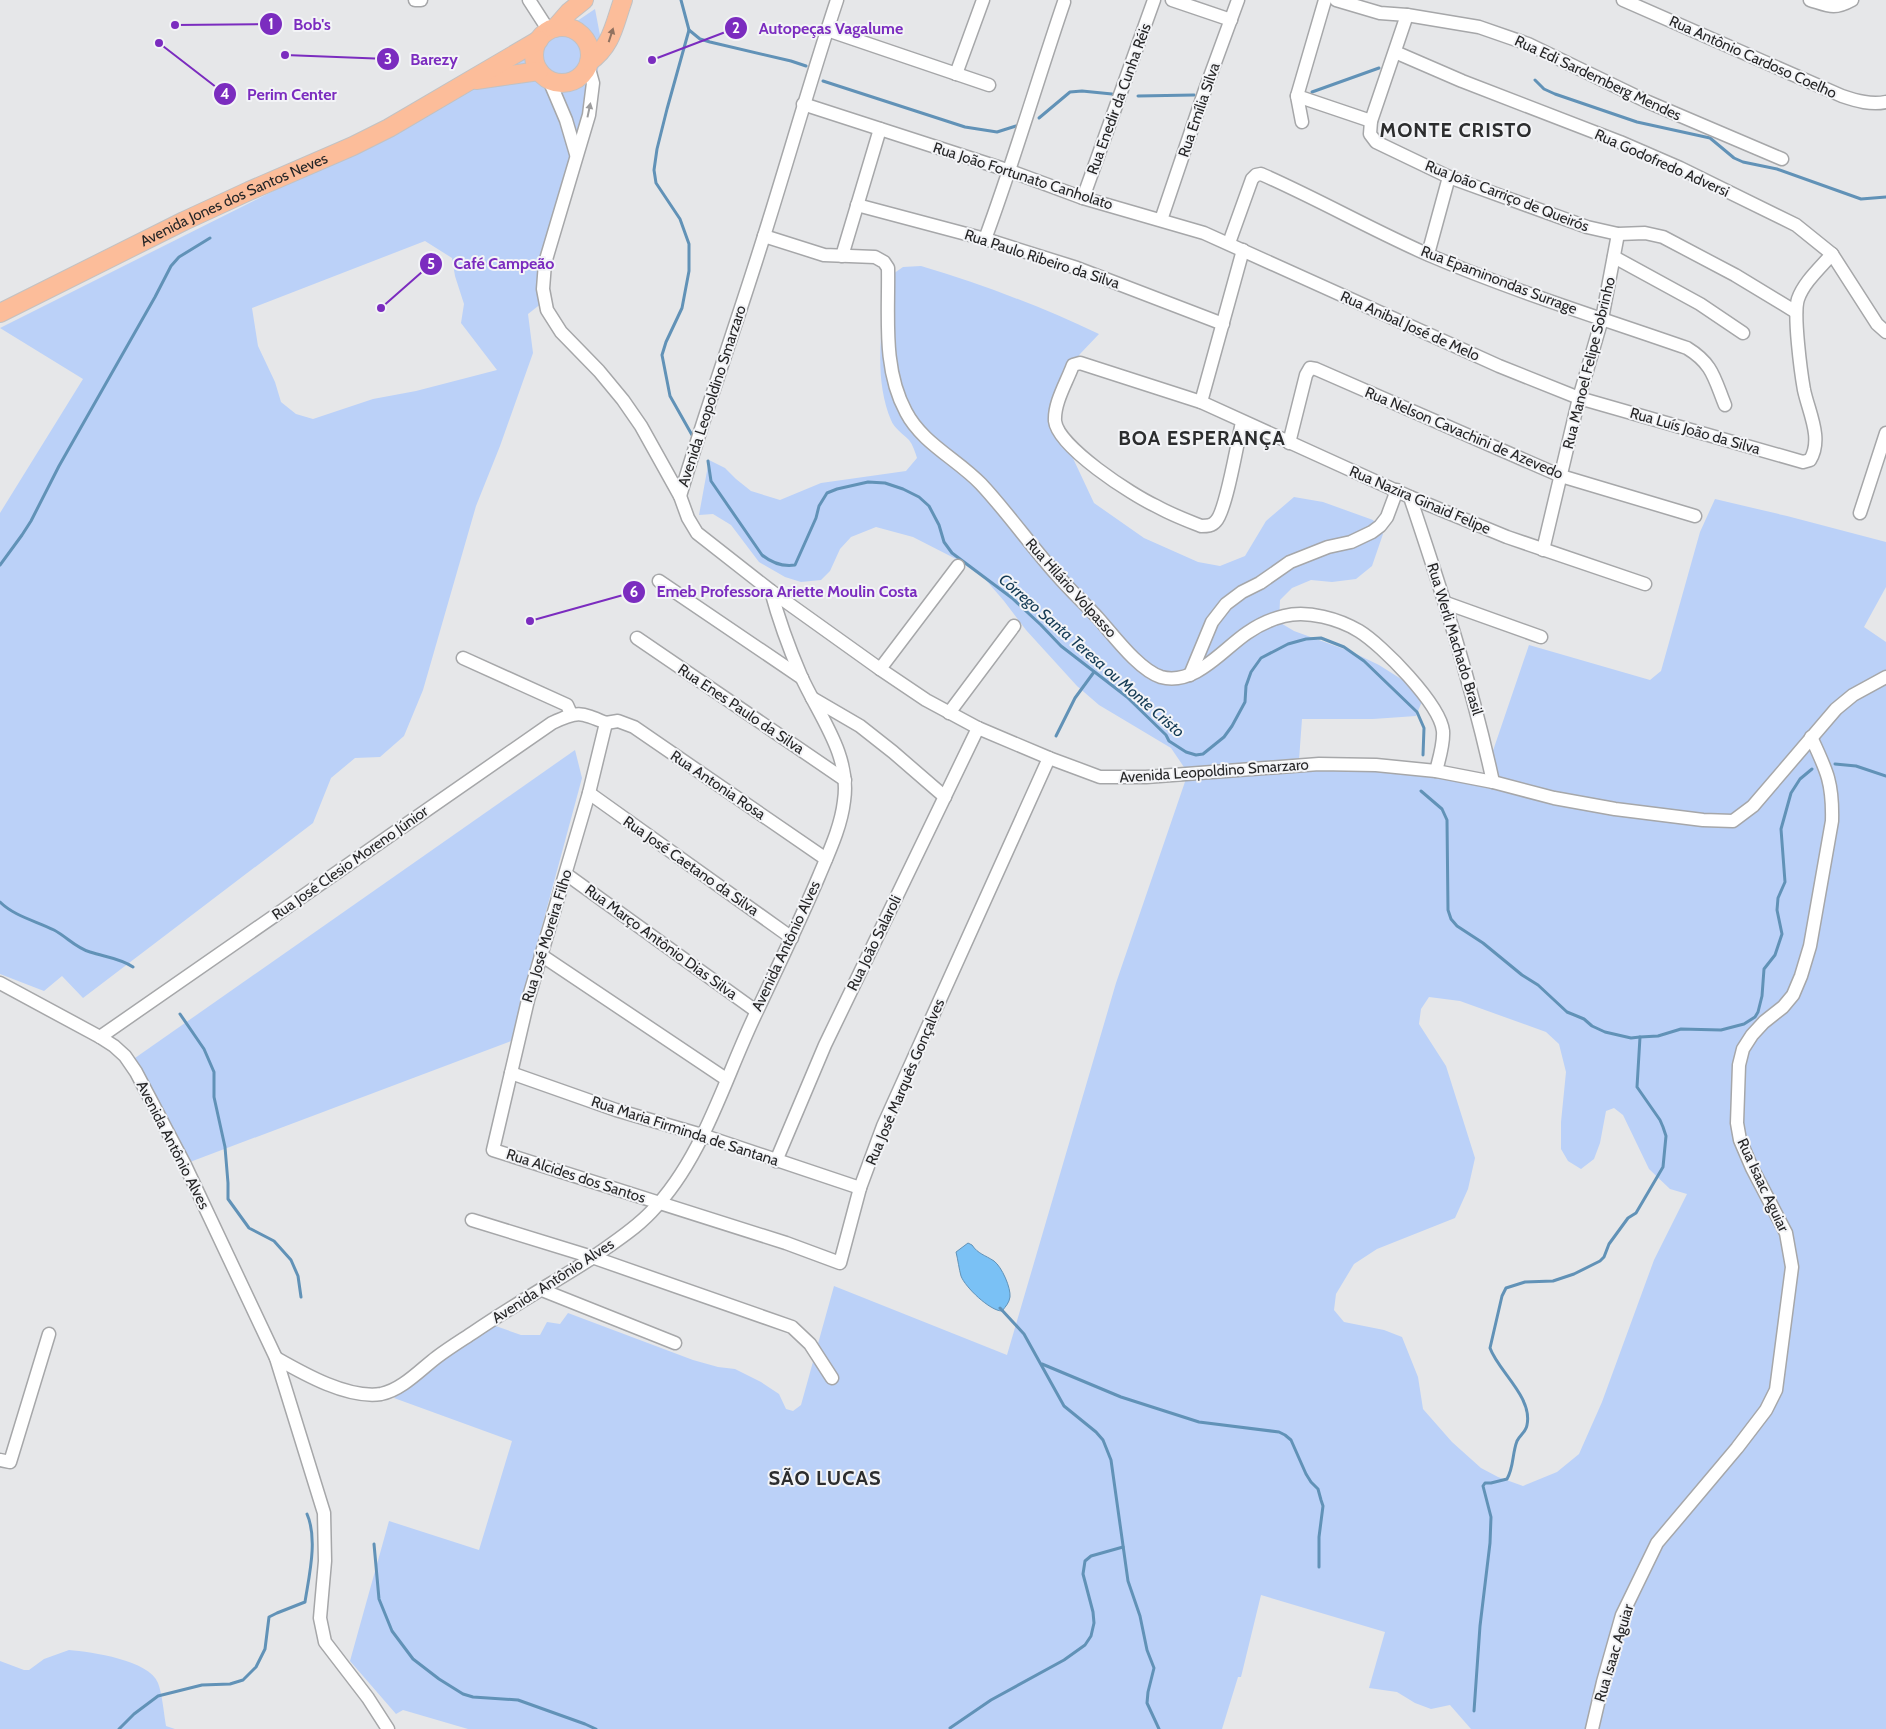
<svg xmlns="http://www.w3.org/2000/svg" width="1886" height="1729" font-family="Cabin,sans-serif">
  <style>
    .green { fill: #bbd1f8; fill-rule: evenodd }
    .water { fill: #7ac1f5; stroke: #6192b7 }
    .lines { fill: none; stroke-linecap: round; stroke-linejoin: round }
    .stream { stroke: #6192b7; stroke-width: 3 }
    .minor-casing { stroke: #a6a7a9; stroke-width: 15 }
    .highway-casing { stroke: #c2c2c3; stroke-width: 20 }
    .minor { stroke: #fff; stroke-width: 12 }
    .highway { stroke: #fcbd9a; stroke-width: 18 }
    .oneway { fill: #917260 }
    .oneway2 { fill: #9d9d9e }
    .labels { text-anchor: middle; stroke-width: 4; stroke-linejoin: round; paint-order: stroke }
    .street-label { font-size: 15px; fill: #262627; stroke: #f3f4f7 }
    .water-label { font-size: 16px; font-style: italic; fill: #133a54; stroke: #f3f4f7 }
    .district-label { font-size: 20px; font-weight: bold; letter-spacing: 1px; fill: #2c2d2e; stroke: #f3f4f7 }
    .leader { fill: none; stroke: #7b2cbf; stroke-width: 2 }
    .callout-dot { fill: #7b2cbf; stroke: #f3f4f7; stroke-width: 2 }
    .mark-label { font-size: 15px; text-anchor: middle; font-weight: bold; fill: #fff }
    .callout-label { font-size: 16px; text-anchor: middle; font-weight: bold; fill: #7b2cbf; stroke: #f3f4f7; stroke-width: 4; stroke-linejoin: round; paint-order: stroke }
  </style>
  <rect width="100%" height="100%" fill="#e6e7e9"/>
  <!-- green -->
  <g class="green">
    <path d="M595 9 603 51 583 124 542 303 528 314 533 353 500 446 476 506 423 690 404 736 380 757 355 758 331 778 313 823 83 998 62 976 44 991 0 974V513L83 379 0 328 429 113 522 58ZM425 241 452 258 455 276 464 304 461 323 497 370 416 391 373 399 313 419 296 414 281 402 275 382 258 346 252 308Z"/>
    <path d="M921 266C982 284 1042 307 1099 334L1080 354 1065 375 1049 418 1071 454 1094 503 1144 538 1198 562 1220 566 1245 556 1266 521 1294 497 1323 502 1373 520 1383 534 1372 566 1356 579 1332 582 1311 580 1292 588 1280 600 1279 622 1294 631 1352 652 1379 665 1417 689 1423 699 1416 716 1373 719H1302L1299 760 1482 783 1529 645 1650 680 1661 671 1700 532 1715 499 1787 516 1886 542V587L1864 627 1886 642V1729H1471L1450 1705 1431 1709 1415 1703 1397 1692 1369 1688 1385 1632 1261 1595 1241 1677H1238L1222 1729H468L403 1710 396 1714 350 1661 389 1521 479 1550 512 1441 394 1398 487 1323 521 1335H540L547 1322 560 1324 568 1313 693 1360 718 1367 735 1369 761 1382 779 1394 786 1409 793 1411 801 1405 834 1286 1007 1355 1116 983 1188 773 1171 748 1099 705 1077 686 1026 630 1004 601 985 579 958 560 913 537 876 527 851 537 840 549 830 571 821 580 801 582 785 577 759 562 731 525 713 514 699 515 709 460 725 468 736 479 751 491 780 500 821 483 906 471 917 458C915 452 913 445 909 440 903 434 894 428 891 420 873 378 881 320 890 276L903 267ZM1429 997 1460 1001 1546 1032 1559 1044 1566 1072 1561 1122V1149L1568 1161 1581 1169 1594 1159 1600 1143 1606 1111 1614 1108 1623 1115 1649 1169 1670 1189 1687 1194 1654 1260 1602 1402 1579 1454 1557 1472 1523 1486 1498 1477 1481 1468 1452 1442 1423 1409 1418 1377 1402 1337 1384 1330 1344 1322 1334 1310 1336 1294 1354 1264 1377 1249 1455 1218 1468 1189 1475 1158 1446 1066 1419 1024 1421 1009Z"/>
    <polygon points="575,750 582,778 511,1041 190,1162 135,1058"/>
    <path d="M69 1650C92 1652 149 1660 158 1683 162 1693 164 1714 166 1726L175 1729H0V1661L24 1670H29L44 1659Z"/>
  </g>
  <!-- water -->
  <path class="water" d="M968 1243 972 1245C978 1254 985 1255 994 1261 1002 1267 1011 1288 1010 1297 1009 1303 1006 1306 1002 1311 990 1311 965 1287 961 1276 959 1269 958 1260 956 1252Z"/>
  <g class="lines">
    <!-- stream -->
    <g class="stream">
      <polyline points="681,0 689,30 667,109 657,149 654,170 656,183 680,219 689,244 689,271 682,308 666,342 662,355 670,396 692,435"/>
      <polyline points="689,30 700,39 710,42 791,61 806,66"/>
      <polyline points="1535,80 1544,89 1555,94 1637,122 1710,138 1734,158 1743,162 1777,169 1861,199 1886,197"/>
      <polyline points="823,81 965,127 997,132 1016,126"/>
      <polyline points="1312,92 1379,68"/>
      <polyline points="1138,96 1194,95"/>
      <polyline points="1039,118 1070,92 1082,91 1112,94"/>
      <path d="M708 461 711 481 762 555C772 563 782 567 795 565L816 518 819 506 827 493 837 489 868 482 885 483 903 489 919 497 929 506 939 525 944 542 952 553 1012 598 1041 625 1061 646 1127 697 1166 735 1169 741 1186 752 1196 755 1203 754 1224 737 1232 726 1245 702 1246 686 1251 672 1261 658 1288 644 1306 639 1321 638 1344 647 1364 661 1417 712 1424 728 1423 755"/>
      <polyline points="0,565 22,535 31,521 59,466 155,297 171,266 179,257 210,238"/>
      <polyline points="1056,736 1075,698 1094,672"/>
      <polyline points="1835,764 1856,766 1886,776"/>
      <polyline points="1421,791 1442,809 1447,820 1448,910 1451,919 1457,926 1483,943 1522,975 1538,985 1567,1012 1584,1019 1592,1026 1605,1032 1631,1038 1640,1037 1658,1036 1681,1029 1721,1030 1744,1024 1755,1017 1758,1012 1762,996 1764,969 1775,955 1782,934 1777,910 1778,898 1785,882 1781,829 1791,793 1800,779 1812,769"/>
      <path d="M0 902C14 916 36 921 54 930 67 937 76 948 90 952 105 957 120 958 133 967"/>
      <polyline points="180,1014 204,1049 214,1072 214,1097 225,1147 228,1183 228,1199 249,1228 274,1241 291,1260 298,1276 301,1297"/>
      <polyline points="1000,1308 1024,1334 1064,1406 1096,1432 1103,1440 1111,1460 1128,1581 1140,1616 1147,1650 1154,1668 1148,1692 1147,1703 1159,1729"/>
      <polyline points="1042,1364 1121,1397 1199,1422 1279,1432 1285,1435 1291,1440 1306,1474 1311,1482 1318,1489 1321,1500 1323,1506 1319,1537 1319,1567"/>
      <polyline points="374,1544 379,1599 392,1631 413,1659 439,1679 463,1694 473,1697 518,1700 585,1724 596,1729"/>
      <path d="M1474 1711 1480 1626 1490 1543 1491 1517 1483 1486 1485 1483H1491L1507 1479C1514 1467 1512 1454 1517 1441 1520 1435 1526 1432 1527 1425 1533 1397 1498 1371 1490 1348L1502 1296 1506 1288 1525 1282 1553 1281 1574 1274 1600 1261 1604 1257 1609 1244 1628 1218 1636 1213 1663 1167 1666 1136 1663 1127 1660 1120 1637 1087 1640 1037"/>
      <polyline points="950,1728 991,1700 1064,1660 1085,1645 1091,1636 1094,1623 1093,1612 1083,1574 1085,1561 1091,1556 1123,1547"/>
      <path d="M119 1729 134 1714 158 1696 202 1685 230 1684 243 1680 256 1667 265 1649 269 1617 277 1613 305 1602C309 1576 318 1539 307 1514"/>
    </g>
    <!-- minor casing -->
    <g class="minor-casing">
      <g id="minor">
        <polyline points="415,0 421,0"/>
        <polyline points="529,0 549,31"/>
        <polyline points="1172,0 1231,20"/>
        <polyline points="1336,0 1380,13 1407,15 1479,27 1528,44 1648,102 1782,159"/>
        <path d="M1623 0 1842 96C1857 101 1871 105 1886 102"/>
        <path d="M1810 0C1829 6 1834 10 1852 0"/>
        <polyline points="1407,15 1371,121 1370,134 1376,142 1449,177 1587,227 1618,234 1645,233 1663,237 1735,275 1796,312"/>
        <polyline points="827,30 989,85"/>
        <polyline points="1395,52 1462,81 1620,142 1680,168 1796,225 1832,254 1877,324 1886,332"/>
        <polyline points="588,65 593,83 589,115 545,263 543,289 547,310 561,332 599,371 623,400 641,426 680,496 688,518 697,533 771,591 880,669 926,700 978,728 1049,758 1100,777 1146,777 1319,764 1376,765 1436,771 1493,782 1554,798 1615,809 1703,820 1733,821 1753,806 1836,709 1853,695 1886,677"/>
        <polyline points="956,74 983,0"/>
        <polyline points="549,80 566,120 576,154"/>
        <polyline points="1297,96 1371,121"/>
        <path d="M803 104 1010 171 1083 198 1204 233 1499 366 1579 398 1803 462 1810 460C1823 439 1809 413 1804 390 1801 373 1793 314 1798 299 1804 282 1820 268 1832 254"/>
        <polyline points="1302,122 1297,96 1325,0"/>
        <polyline points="1083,198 1154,0"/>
        <polyline points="857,205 985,239 1077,268 1223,324"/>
        <polyline points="1161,220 1205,90 1238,0"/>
        <path d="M764 236 824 255 875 257 884 262 888 268C889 315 882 368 906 412 922 443 957 459 981 484 1008 513 1031 546 1057 575 1070 590 1085 604 1098 618 1114 636 1139 670 1161 677 1195 686 1222 650 1247 633 1257 626 1272 619 1284 616 1308 610 1339 619 1359 631 1382 645 1440 704 1443 731 1444 744 1439 759 1436 771"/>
        <path d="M985 239C1014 161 1037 81 1064 2"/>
        <path d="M1229 243 1252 179 1256 175 1261 174C1318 199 1372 230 1429 255 1513 291 1601 318 1687 348 1713 364 1714 378 1725 405"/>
        <polyline points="1428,254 1449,177"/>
        <polyline points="842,256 880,129"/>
        <polyline points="1614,257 1700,304 1743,333"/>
        <polyline points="1201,402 1243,250"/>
        <path d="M1242 422C1238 440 1226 511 1216 521 1212 526 1207 526 1201 526 1186 520 1170 514 1156 506 1132 495 1058 447 1055 421 1054 404 1065 385 1071 370L1073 365 1080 363 1201 402 1410 497 1507 537 1645 584"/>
        <polyline points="1289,443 1306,375 1310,368 1316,369 1561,476 1695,516"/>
        <path d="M680 496C706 409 737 323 764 236 789 157 811 78 837 0"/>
        <path d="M1410 497C1442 592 1472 685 1493 782"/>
        <polyline points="1860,513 1886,433"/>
        <polyline points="1543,550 1579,398 1602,319 1618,234"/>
        <polyline points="659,581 802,678"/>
        <polyline points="1446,603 1541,637"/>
        <polyline points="637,638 845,780"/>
        <polyline points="463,658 567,705 571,714"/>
        <polyline points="880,669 958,566"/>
        <polyline points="1190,675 1212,622 1226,604 1242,592 1260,583 1290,562 1328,547 1351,542 1372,532 1380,526 1387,517 1397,490"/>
        <polyline points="812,698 860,726 893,752 945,797"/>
        <polyline points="949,713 1014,626"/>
        <polyline points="606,723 589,793 528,1000 493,1150 786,1243 840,1263 860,1188 883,1126 1049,758"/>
        <polyline points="606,723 618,721 634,727 826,859"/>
        <polyline points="589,793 792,938"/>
        <polyline points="566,874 756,1011"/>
        <polyline points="541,955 726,1079"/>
        <polyline points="0,983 100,1037 114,1046 125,1056 136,1072 185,1165 276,1358 324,1513 325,1561 320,1618 325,1642 368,1698 388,1729"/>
        <path d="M100 1037 552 723C578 711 580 712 606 723"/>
        <polyline points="511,1073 616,1110 702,1135 860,1188"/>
        <polyline points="776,1161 825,1045 978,728"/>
        <polyline points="472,1220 592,1257 792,1327 810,1344 832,1378"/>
        <polyline points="542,1290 675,1343"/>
        <path d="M276 1358C304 1374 348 1399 381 1394 402 1390 421 1369 437 1357 449 1348 462 1340 474 1332 512 1306 551 1284 589 1260 610 1245 633 1231 651 1212 704 1158 725 1076 758 1009 779 964 800 921 819 876 829 852 841 827 844 801 851 755 819 716 801 676 789 648 779 621 771 591"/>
        <polyline points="0,1460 10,1462 49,1334"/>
        <path d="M1592 1729 1603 1682 1622 1615 1657 1543 1737 1448 1766 1410 1776 1390 1792 1267 1786 1233 1752 1168 1740 1140 1737 1123 1739 1065 1743 1049 1752 1035 1764 1022 1783 1007 1793 995 1801 976 1810 946 1832 821C1833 783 1827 771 1811 737"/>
      </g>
    </g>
    <!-- highway casing -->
    <g class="highway-casing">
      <g id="highway">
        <circle cx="562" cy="55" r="28"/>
        <polyline points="555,28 569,12 584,0"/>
        <path d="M589 62C612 46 614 25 623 0"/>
        <polyline points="476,80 539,71"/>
        <path id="s1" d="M0 313 184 221 249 191 353 146 389 128 539 40"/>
      </g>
    </g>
    <!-- minor -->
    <use href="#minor" class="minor"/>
    <!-- highway -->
    <use href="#highway" class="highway"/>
  </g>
  <!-- one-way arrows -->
  <defs><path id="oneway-solid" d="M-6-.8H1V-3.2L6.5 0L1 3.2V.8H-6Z" transform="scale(1.25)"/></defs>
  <use class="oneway" href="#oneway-solid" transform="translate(611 35) rotate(-72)"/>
  <use class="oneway2" href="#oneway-solid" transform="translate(589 110) rotate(-78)"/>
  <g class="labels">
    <!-- street labels -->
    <g class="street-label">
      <text transform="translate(1753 57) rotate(24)" y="5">Rua Antônio Cardoso Coelho</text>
      <text transform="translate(1598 78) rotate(25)" y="5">Rua Edi Sardemberg Mendes</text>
      <text transform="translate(1119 99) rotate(-70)" y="5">Rua Enedir da Cunha Réis</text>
      <text transform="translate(1199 110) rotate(-71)" y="5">Rua Emília Silva</text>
      <text transform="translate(1662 163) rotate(24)" y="5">Rua Godofredo Adversi</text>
      <text transform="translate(1023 176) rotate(18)" y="5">Rua João Fortunato Canholato</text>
      <text transform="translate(1507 196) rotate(21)" y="5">Rua João Carriço de Queirós</text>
      <text dy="5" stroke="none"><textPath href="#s1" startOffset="260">Avenida Jones dos Santos Neves</textPath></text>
      <text transform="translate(1042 259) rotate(18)" y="5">Rua Paulo Ribeiro da Silva</text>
      <text transform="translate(1499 280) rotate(21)" y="5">Rua Epaminondas Surrage</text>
      <text transform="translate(1410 326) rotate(24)" y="5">Rua Anibal José de Melo</text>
      <text transform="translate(1589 363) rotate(-76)" y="5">Rua Manoel Felipe Sobrinho</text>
      <text transform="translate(712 396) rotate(-72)" y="5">Avenida Leopoldino Smarzaro</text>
      <text transform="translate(1695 431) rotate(16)" y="5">Rua Luís João da Silva</text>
      <text transform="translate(1464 433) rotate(23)" y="5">Rua Nelson Cavachini de Azevedo</text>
      <text transform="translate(1420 500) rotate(23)" y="5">Rua Nazira Ginaid Felipe</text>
      <text transform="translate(1071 588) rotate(48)" y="5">Rua Hilário Volpasso</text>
      <text transform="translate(1455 639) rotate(73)" y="5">Rua Werli Machado Brasil</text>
      <text transform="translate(741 709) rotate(34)" y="5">Rua Enes Paulo da Silva</text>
      <text transform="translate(1214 771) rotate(-4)" y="5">Avenida Leopoldino Smarzaro</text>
      <text transform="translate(718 785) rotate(34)" y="5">Rua Antonia Rosa</text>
      <text transform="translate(350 863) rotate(-35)" y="5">Rua José Clesio Moreno Júnior</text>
      <text transform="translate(691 866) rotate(35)" y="5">Rua José Caetano da Silva</text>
      <text transform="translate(547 936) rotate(-73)" y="5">Rua José Moreira Filho</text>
      <text transform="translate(661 942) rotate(36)" y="5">Rua Março Antônio Dias Silva</text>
      <text transform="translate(874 943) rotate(-64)" y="5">Rua João Salaroli</text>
      <text transform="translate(786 946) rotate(-65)" y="5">Avenida Antônio Alves</text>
      <text transform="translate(905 1082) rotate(-67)" y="5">Rua José Marquês Gonçalves</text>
      <text transform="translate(685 1131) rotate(18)" y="5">Rua Maria Firminda de Santana</text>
      <text transform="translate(173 1145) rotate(63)" y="5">Avenida Antônio Alves</text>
      <text transform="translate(576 1176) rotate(18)" y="5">Rua Alcides dos Santos</text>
      <text transform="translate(1763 1185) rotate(65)" y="5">Rua Isaac Aguiar</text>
      <text transform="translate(553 1281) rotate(-33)" y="5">Avenida Antônio Alves</text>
      <text transform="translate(1614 1653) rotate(-73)" y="5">Rua Isaac Aguiar</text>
    </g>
    <!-- water labels -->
    <g class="water-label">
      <text transform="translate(1092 655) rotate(41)" y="6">Córrego Santa Teresa ou Monte Cristo</text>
    </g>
    <!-- district labels -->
    <g class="district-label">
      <text x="1456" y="137">MONTE CRISTO</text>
      <text x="1202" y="445">BOA ESPERANÇA</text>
      <text x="825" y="1485">SÃO LUCAS</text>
    </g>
  </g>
  <!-- callouts -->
  <path class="leader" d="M175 25L271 24M652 60L736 28M285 55L388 59M159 43L225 94M381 308L431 264M530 621L634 592"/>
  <g class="callout-dot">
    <circle cx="175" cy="25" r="5"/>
    <circle cx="652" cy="60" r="5"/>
    <circle cx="285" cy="55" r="5"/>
    <circle cx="159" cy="43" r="5"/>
    <circle cx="381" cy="308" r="5"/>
    <circle cx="530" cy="621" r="5"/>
    <circle cx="271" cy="24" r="12"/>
    <circle cx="736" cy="28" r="12"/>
    <circle cx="388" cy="59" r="12"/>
    <circle cx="225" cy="94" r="12"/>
    <circle cx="431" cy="264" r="12"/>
    <circle cx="634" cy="592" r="12"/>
  </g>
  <g class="mark-label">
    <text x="271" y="29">1</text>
    <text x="736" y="33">2</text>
    <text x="388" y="64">3</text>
    <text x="225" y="99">4</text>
    <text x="431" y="269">5</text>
    <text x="634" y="597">6</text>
  </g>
  <g class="callout-label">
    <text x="312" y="30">Bob's</text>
    <text x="831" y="34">Autopeças Vagalume</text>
    <text x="434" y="65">Barezy</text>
    <text x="292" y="100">Perim Center</text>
    <text x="504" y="269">Café Campeão</text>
    <text x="787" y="597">Emeb Professora Ariette Moulin Costa</text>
  </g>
</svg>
